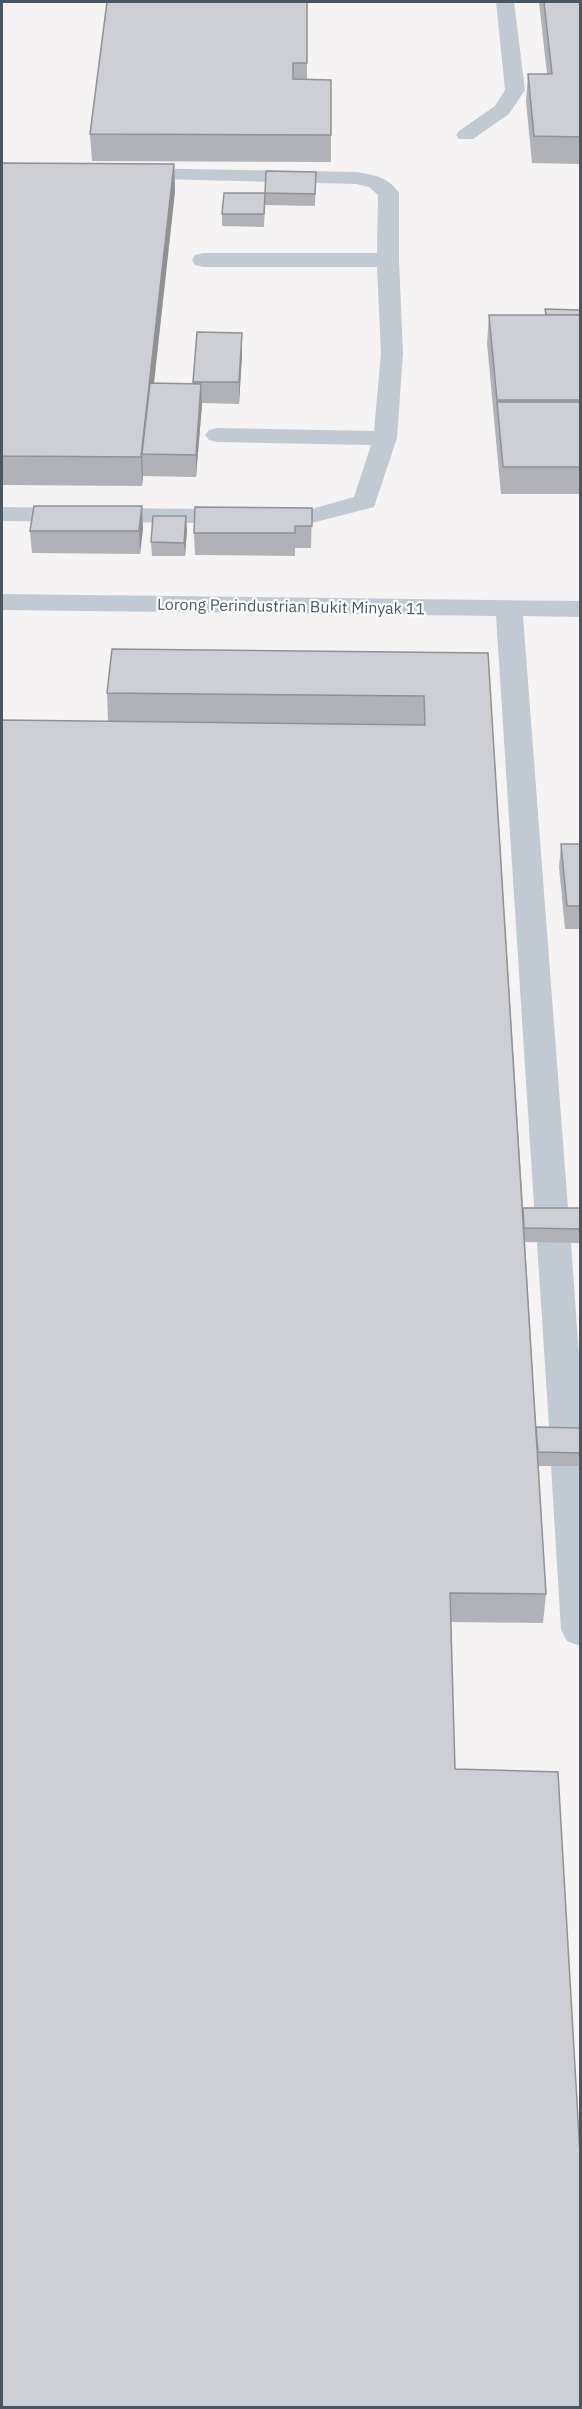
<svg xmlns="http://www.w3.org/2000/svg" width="582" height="2409" font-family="'IBM Plex Sans',sans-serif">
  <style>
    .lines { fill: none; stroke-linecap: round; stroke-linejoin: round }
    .minor { fill: #c1cad2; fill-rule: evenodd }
    .wall { fill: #b0b2b7 }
    .shaded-wall { fill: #909195 }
    .building { fill: #cdcfd5; stroke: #909195; stroke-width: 1.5 }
    .labels { text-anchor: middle; stroke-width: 4.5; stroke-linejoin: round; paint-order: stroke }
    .far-street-label { font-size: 16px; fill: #4a5661; stroke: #fff }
  </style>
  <rect width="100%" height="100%" fill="#f5f3f3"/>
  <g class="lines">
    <!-- minor -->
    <g class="minor">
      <polygon points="496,2 514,2 525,90 509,114 473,139 459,139 456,135 459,131 495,106 505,90"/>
      <path d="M129 168 356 172C374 175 389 177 399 193V260L403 353 397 438 374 507 308 524 2 521V507L308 510 354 497 371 445 217 442 209 440 205 435 209 430 217 428 374 431 381 353 377 267H203L195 265 192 260 195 255 203 253H377L378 195 369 187 356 184 122 178 119 174 122 170Z"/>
      <polygon points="2,594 580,601 580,617 523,616 569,1221 564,1230 557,1232 566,1234 571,1243 580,1370 580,1451 574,1453 580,1455 580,1646 567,1641 561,1630 551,1466 556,1456 563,1454 555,1451 550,1441 537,1243 542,1234 549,1232 540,1230 535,1221 496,616 2,610"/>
    </g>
  </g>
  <!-- wall -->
  <g class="wall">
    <polygon points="307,2 307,79 331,80 331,162 92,161 90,134"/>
    <polygon points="539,2 580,2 580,164 532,163 526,101 528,74 547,74"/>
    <polygon points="2,163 174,164 175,191 154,383 193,383 197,332 242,355 239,404 202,403 196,477 143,476 142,486 2,485"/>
    <polygon points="316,172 315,206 265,205 264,227 222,226 222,214 265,193"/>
    <polygon points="545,309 580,310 580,494 501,494 487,343 489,315 545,315"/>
    <polygon points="312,508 311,548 295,548 295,556 195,555 194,533"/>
    <polygon points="143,528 140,554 32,553 30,531"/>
    <polygon points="187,529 185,556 152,556 151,542"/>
    <polygon points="488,653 523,1208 580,1208 580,1243 525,1242 536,1427 580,1428 580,1466 538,1466 546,1594 543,1623 451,1622 455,1769 108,721 107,693"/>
    <polygon points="561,844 580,844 580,929 565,929 559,867"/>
  </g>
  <!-- shaded-wall -->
  <g class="shaded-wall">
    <polygon points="174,164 175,191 146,454 142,454 143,476 142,486 141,457"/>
    <polygon points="242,333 242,355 239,404 239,382"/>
    <polygon points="201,384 202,405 196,477 196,455"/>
    <polygon points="142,506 143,528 140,554 139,531"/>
    <polygon points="186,516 187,529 185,556 184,543"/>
  </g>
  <!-- building -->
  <g class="building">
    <polygon points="107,2 307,2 307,63 293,63 293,79 331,80 331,135 90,134"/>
    <polygon points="544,2 580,2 580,137 534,136 528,74 552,74"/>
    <polygon points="2,163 174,164 141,457 2,456"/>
    <polygon points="266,171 316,172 315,194 265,193"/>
    <polygon points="224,193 265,193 264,214 222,214"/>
    <polygon points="545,309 580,310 580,315 546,315"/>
    <polygon points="489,315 580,315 580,400 497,400"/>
    <polygon points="197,332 242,333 239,382 193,382"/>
    <polygon points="150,383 201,384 196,455 142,454"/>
    <polygon points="497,402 580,402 580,467 503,467"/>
    <polygon points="34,506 142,506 139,531 30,531"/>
    <polygon points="195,507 312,508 312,526 295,526 295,533 194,533"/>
    <polygon points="153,516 186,516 184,543 151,542"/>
    <polygon points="112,649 488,653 546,1594 450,1593 455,1769 558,1772 580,2154 580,2408 2,2408 2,720 425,725 424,696 107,693"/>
    <polygon points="561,844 580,844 580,906 567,906"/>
    <polygon points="523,1208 580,1208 580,1229 524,1228"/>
    <polygon points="536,1427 580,1428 580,1453 538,1452"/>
  </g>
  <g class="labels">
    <!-- far-street labels -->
    <g class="far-street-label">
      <text transform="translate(291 606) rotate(1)" y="6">Lorong Perindustrian Bukit Minyak 11</text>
    </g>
  </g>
  <!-- border -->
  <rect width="582" height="2409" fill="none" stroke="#4a5661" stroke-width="6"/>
</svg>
